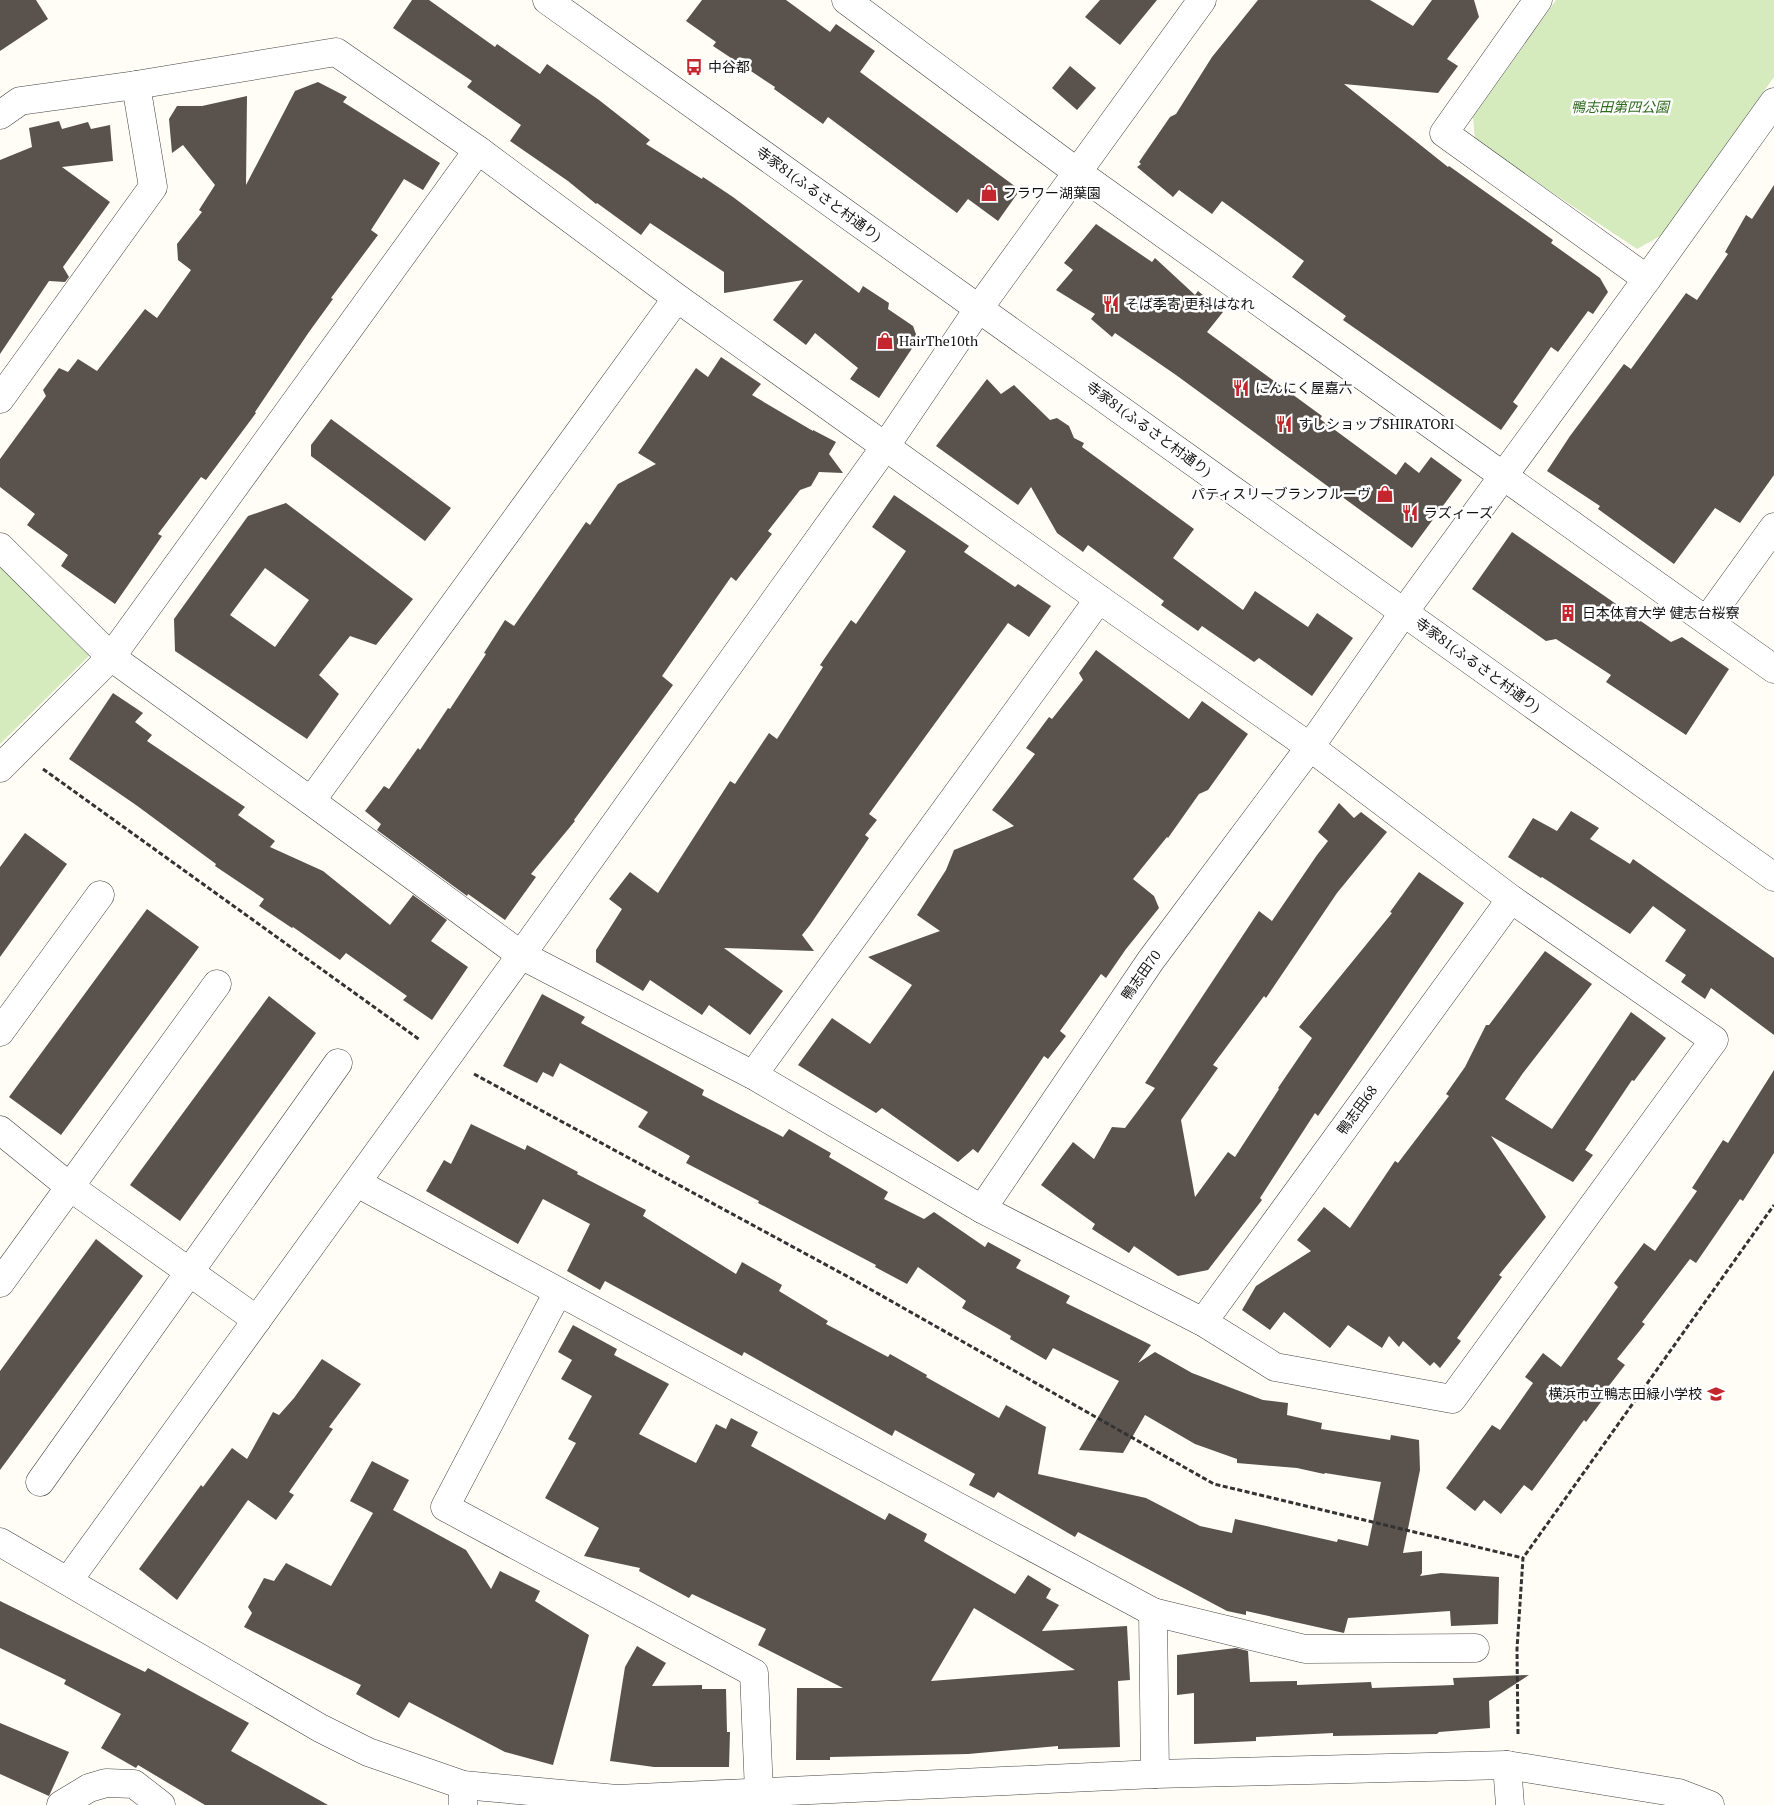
<svg xmlns="http://www.w3.org/2000/svg" width="1774" height="1805" font-family="'PT Serif','Noto Sans JP',serif">
  <style>
    .green { fill: #d5ebbd }
    .building { fill: #5a524d; fill-rule: evenodd }
    .lines { fill: none; stroke-linecap: round; stroke-linejoin: round }
    .minor-casing { stroke: #444; stroke-width: 29 }
    .tertiary-casing { stroke: #444; stroke-width: 29 }
    .path { stroke: #333; stroke-width: 3; stroke-dasharray: 5 2.5; stroke-linecap: butt }
    .minor { stroke: #fff; stroke-width: 28 }
    .tertiary { stroke: #fff; stroke-width: 28 }
    .labels { text-anchor: middle; stroke-width: 5; stroke-linejoin: round; paint-order: stroke }
    .poi-label { font-size: 14px; fill: #111; stroke: #fff; text-anchor: start }
    .park-label { font-size: 14px; font-style: italic; fill: #2f6b1f; stroke: #fff }
    .street-label { font-size: 14px; fill: #111; stroke: #fff }
  </style>
  <rect width="100%" height="100%" fill="#fffdf5"/>
  <!-- green -->
  <g class="green">
    <polygon points="1556,0 1774,0 1774,77 1662,235 1637,249 1475,141 1473,117"/>
    <polygon points="0,548 99,646 0,744"/>
  </g>
  <!-- building -->
  <g class="building">
    <polygon points="0,0 36,0 48,19 0,51"/>
    <polygon points="412,0 429,0 495,47 497,44 540,74 547,64 599,100 650,140 646,144 702,179 703,177 733,197 859,293 863,286 889,303 888,309 913,326 917,337 913,347 879,398 850,379 858,368 815,333 806,345 773,320 803,280 724,293 724,272 650,223 641,235 597,203 596,204 568,181 510,141 521,125 467,87 472,81 393,28"/>
    <polygon points="702,0 786,0 830,32 836,24 875,51 860,72 1020,190 998,221 968,199 957,213 828,117 823,124 774,89 775,87 713,46 716,42 686,21"/>
    <polygon points="1100,0 1157,0 1120,45 1085,17"/>
    <polygon points="1258,0 1370,0 1413,26 1432,0 1474,0 1479,17 1447,59 1458,66 1438,93 1344,84 1448,167 1449,166 1553,240 1551,243 1600,278 1608,292 1593,314 1588,311 1558,352 1551,347 1513,402 1518,406 1501,430 1343,320 1346,316 1292,277 1304,261 1222,201 1212,214 1179,190 1173,197 1137,167 1141,164 1139,162 1170,117 1176,114 1212,57"/>
    <polygon points="1070,66 1096,88 1077,110 1052,88"/>
    <polygon points="318,82 347,97 343,102 440,163 423,190 404,179 371,230 378,235 331,298 333,299 309,332 255,412 256,413 206,480 201,477 158,534 162,536 115,604 61,566 68,555 27,525 35,514 0,487 0,459 46,396 43,390 59,368 68,372 78,359 97,371 145,309 157,318 191,270 178,260 177,244 202,212 199,210 215,185 183,145 172,153 169,119 177,106 202,106 247,96 246,185 295,91"/>
    <polygon points="59,121 62,129 88,122 91,129 110,125 113,161 62,167 110,202 63,267 69,277 65,282 49,281 0,354 0,160 32,147 29,128"/>
    <polygon points="1774,185 1774,475 1740,523 1715,508 1674,564 1598,509 1600,506 1547,471 1570,436 1624,364 1631,369 1686,293 1697,300 1728,254 1725,252 1746,215 1752,219"/>
    <polygon points="1096,224 1152,262 1155,258 1195,295 1198,291 1223,312 1207,332 1322,416 1320,419 1396,475 1405,462 1419,473 1431,457 1462,480 1412,548 1176,375 1115,333 1112,337 1091,319 1095,314 1056,290 1073,270 1064,263"/>
    <polygon points="721,357 761,384 752,395 813,431 813,430 836,442 829,454 843,473 819,472 811,486 800,490 768,531 772,534 736,581 731,577 662,676 673,685 574,820 575,821 531,874 536,877 505,920 468,894 467,896 377,830 381,824 365,811 384,786 389,789 418,748 420,750 448,708 450,709 486,654 484,653 505,620 514,626 586,522 590,525 618,484 656,464 638,453 696,368 708,377"/>
    <polygon points="987,379 1001,394 1014,385 1050,420 1057,418 1069,426 1074,438 1084,443 1082,447 1194,529 1173,558 1243,610 1255,591 1308,627 1317,613 1353,638 1312,696 1259,658 1254,662 1202,626 1198,631 1161,605 1164,601 1088,545 1083,552 1057,533 1031,487 1018,505 936,446"/>
    <polygon points="331,419 451,508 425,541 311,456 311,445"/>
    <polygon points="894,495 969,546 964,552 1015,587 1018,584 1051,606 1029,637 1008,623 869,814 877,820 865,835 869,838 810,925 802,935 814,951 724,948 783,991 750,1035 709,1005 702,1015 650,980 643,991 596,962 596,950 622,909 609,899 630,872 658,893 730,781 735,784 769,733 777,739 823,667 820,665 851,620 856,624 906,551 872,527"/>
    <path d="M286 503 413 599 376 645 350 636 319 675 339 694 307 739 175 651 174 619 248 516ZM265 568 309 600 275 647 230 615Z"/>
    <polygon points="1512,532 1671,642 1682,637 1729,669 1686,735 1606,682 1611,675 1556,639 1546,641 1472,589"/>
    <polygon points="1096,650 1189,719 1202,701 1248,734 1208,790 1199,794 1168,838 1167,837 1133,879 1154,896 1159,908 1126,949 1106,978 1101,974 1060,1031 1066,1036 1048,1059 1044,1056 978,1153 973,1149 958,1162 882,1108 876,1113 798,1065 832,1018 870,1044 912,985 868,957 940,931 917,915 946,870 954,850 1014,826 992,810 1035,754 1026,748 1049,717 1052,719 1083,680 1079,673"/>
    <polygon points="113,693 143,713 135,722 152,735 147,741 245,807 238,815 275,841 270,847 323,871 390,925 413,895 447,920 431,941 468,967 432,1020 403,1000 407,996 346,953 340,960 293,927 292,928 259,906 264,899 215,866 216,864 136,805 69,759"/>
    <polygon points="1339,803 1354,818 1361,812 1387,832 1337,893 1266,998 1264,996 1213,1065 1218,1068 1181,1120 1195,1197 1228,1152 1235,1157 1279,1089 1278,1088 1312,1038 1299,1027 1392,913 1390,912 1419,872 1464,903 1318,1116 1315,1113 1260,1198 1262,1200 1208,1270 1178,1276 1134,1246 1129,1253 1092,1229 1095,1224 1041,1185 1073,1142 1094,1159 1112,1127 1125,1128 1155,1088 1145,1083 1259,911 1272,921 1317,855 1328,841 1318,832"/>
    <polygon points="1571,811 1599,828 1590,839 1630,864 1633,859 1774,958 1774,1035 1711,988 1705,999 1681,982 1686,975 1665,961 1686,930 1653,906 1630,934 1542,877 1541,878 1508,857 1533,818 1557,831"/>
    <polygon points="25,833 67,864 0,957 0,867"/>
    <polygon points="147,909 199,947 61,1135 9,1097"/>
    <polygon points="1545,951 1592,984 1523,1073 1505,1099 1552,1129 1631,1012 1666,1038 1634,1081 1632,1080 1585,1150 1593,1155 1573,1182 1491,1136 1546,1217 1499,1275 1502,1277 1457,1338 1461,1341 1440,1368 1434,1362 1430,1366 1403,1341 1399,1347 1389,1336 1382,1348 1348,1325 1330,1348 1284,1312 1270,1330 1242,1310 1256,1286 1311,1251 1297,1240 1324,1207 1350,1228 1395,1161 1398,1163 1449,1096 1446,1094 1465,1067 1486,1025 1489,1025"/>
    <polygon points="542,994 585,1017 581,1023 704,1090 702,1095 783,1137 789,1129 831,1153 829,1157 888,1192 884,1199 924,1219 934,1212 985,1247 988,1242 1021,1260 1016,1268 1070,1296 1066,1303 1151,1345 1138,1363 1155,1352 1192,1373 1263,1400 1288,1403 1287,1415 1322,1423 1321,1429 1390,1440 1391,1435 1419,1440 1420,1470 1403,1553 1422,1551 1422,1573 1420,1576 1441,1573 1499,1577 1498,1624 1451,1626 1450,1611 1348,1618 1344,1633 1246,1611 1246,1615 1227,1611 1078,1532 1075,1537 998,1492 994,1498 969,1485 975,1474 895,1430 892,1436 744,1352 742,1356 605,1281 600,1290 567,1271 590,1224 543,1199 518,1244 426,1191 444,1160 451,1164 471,1124 525,1150 527,1145 578,1172 577,1174 646,1210 643,1216 736,1274 742,1262 782,1285 779,1291 828,1321 826,1324 888,1357 890,1354 927,1375 926,1377 999,1418 1006,1405 1046,1427 1038,1474 1146,1498 1200,1526 1232,1533 1235,1519 1337,1542 1338,1539 1368,1546 1381,1482 1325,1473 1324,1474 1297,1468 1237,1463 1237,1459 1195,1444 1145,1415 1123,1453 1079,1450 1119,1381 1053,1348 1046,1360 1010,1339 1011,1336 962,1308 966,1301 918,1267 907,1284 875,1267 876,1265 758,1203 759,1201 686,1163 690,1156 638,1127 648,1112 560,1063 553,1077 543,1072 537,1083 503,1066"/>
    <polygon points="269,996 316,1033 180,1221 130,1185"/>
    <polygon points="1774,1070 1774,1153 1743,1201 1740,1199 1696,1263 1690,1259 1642,1322 1645,1324 1617,1359 1625,1365 1601,1396 1604,1398 1586,1422 1584,1420 1532,1491 1524,1485 1501,1514 1484,1500 1475,1511 1446,1488 1492,1425 1500,1430 1533,1383 1525,1377 1543,1353 1561,1367 1618,1287 1614,1283 1644,1243 1655,1251 1697,1191 1692,1188 1723,1140 1728,1143"/>
    <polygon points="96,1239 143,1276 0,1470 0,1371"/>
    <path d="M573 1325 617 1349 614 1355 669 1384 639 1434 696 1463 716 1424 726 1429 731 1418 758 1432 751 1446 885 1520 889 1513 927 1534 924 1541 1015 1594 1028 1575 1051 1589 1046 1598 1059 1605 1042 1631 1127 1626 1130 1680 1118 1681 1120 1747 1058 1749V1746L968 1754 830 1757V1760H796L797 1688H843L758 1645 766 1629 692 1594 689 1598 639 1571 640 1568 584 1556 599 1528 545 1498 576 1443 568 1439 592 1396 561 1379 572 1360 558 1352ZM974 1608 1015 1633 1075 1670 931 1681Z"/>
    <polygon points="322,1359 361,1384 329,1427 333,1429 289,1492 294,1495 276,1520 248,1500 177,1600 139,1569 201,1485 203,1487 232,1448 247,1459 273,1412 279,1415 294,1398"/>
    <polygon points="372,1461 409,1480 393,1510 466,1550 491,1589 500,1571 540,1591 535,1601 589,1635 553,1765 505,1752 409,1702 399,1718 356,1694 361,1685 244,1627 252,1613 248,1607 264,1578 274,1581 286,1563 331,1586 373,1513 350,1501"/>
    <polygon points="0,1601 145,1672 148,1668 249,1723 231,1751 328,1805 205,1805 138,1765 136,1768 101,1748 121,1714 64,1684 66,1680 0,1648"/>
    <polygon points="637,1646 666,1663 652,1686 702,1685 702,1689 726,1689 727,1732 730,1732 729,1767 654,1767 610,1761 625,1667"/>
    <polygon points="1236,1648 1248,1651 1250,1682 1297,1681 1297,1685 1371,1682 1372,1688 1454,1685 1453,1678 1529,1675 1489,1701 1490,1728 1439,1732 1437,1734 1333,1736 1333,1733 1256,1737 1256,1741 1194,1744 1194,1693 1177,1695 1177,1655"/>
    <polygon points="0,1723 69,1752 49,1796 0,1774"/>
  </g>
  <g class="lines">
    <!-- minor casing -->
    <g class="minor-casing">
      <g id="minor">
        <polyline points="846,0 1077,172 1774,669"/>
        <polyline points="1538,0 1444,133 1647,279"/>
        <polyline points="0,115 20,101 136,85 336,52 478,150 677,298 1099,599 1310,747 1511,899 1714,1040 1452,1399 1275,1367 1203,1322 982,1209 753,1075 521,955 311,801 111,657 0,547"/>
        <polyline points="0,399 153,187 136,85"/>
        <polyline points="1707,620 1774,527"/>
        <polyline points="0,768 111,657 478,150"/>
        <polyline points="311,801 677,298"/>
        <polyline points="0,1032 100,895"/>
        <polyline points="753,1075 1099,599"/>
        <polyline points="0,1130 70,1187 257,1320"/>
        <polyline points="357,1183 1153,1612 1305,1649 1475,1648"/>
        <polyline points="982,1209 1151,960 1310,747 1404,612 1647,279 1774,102"/>
        <polyline points="0,1283 217,984"/>
        <polyline points="558,1292 445,1507 754,1673 759,1792"/>
        <polyline points="1203,1322 1511,899"/>
        <polyline points="40,1482 338,1063"/>
        <polyline points="1153,1612 1155,1774"/>
        <polyline points="1507,1765 1510,1805"/>
        <polyline points="463,1785 463,1805"/>
        <polyline points="61,1805 89,1788 106,1783 134,1784 161,1805"/>
      </g>
    </g>
    <!-- tertiary casing -->
    <g class="tertiary-casing">
      <g id="tertiary">
        <polyline points="547,0 1774,877"/>
        <polyline points="0,1542 320,1728 368,1752 463,1785 617,1799 1155,1774 1507,1765 1679,1793 1710,1805"/>
        <polyline points="68,1581 521,955 885,447 979,308 1202,0"/>
      </g>
    </g>
    <!-- path -->
    <g class="path">
      <polyline points="43,769 420,1040"/>
      <polyline points="474,1074 854,1280 1214,1484 1523,1558"/>
      <polyline points="1518,1734 1517,1649 1523,1558 1774,1205"/>
    </g>
    <!-- minor -->
    <use href="#minor" class="minor"/>
    <!-- tertiary -->
    <use href="#tertiary" class="tertiary"/>
  </g>
  <!-- icons -->
  <defs>
    <g id="bus-bare" transform="scale(1.35)"><path d="M-5-6H5V4H4V6H2V4H-2V6H-4V4H-5ZM-3.5-4V0h7V-4ZM-3.5 1.2v1.5H-2V1.2ZM2 1.2v1.5H3.5V1.2Z" fill="#c4262e" stroke="#fff" stroke-width="2.5" paint-order="stroke"/></g>
    <g id="shop-bare" transform="scale(1.35)"><path d="M-5-2.5h2.3a2.7 3.5 0 0 1 5.4 0H5L5.5 6h-11ZM-1.5-2.5h3a1.5 2.3 0 0 0-3 0Z" fill="#c4262e" stroke="#fff" stroke-width="2.5" paint-order="stroke"/></g>
    <g id="restaurant-bare" transform="scale(1.35)"><path d="M-5-6h1v4h1v-4h1v4h1v-4h1v5L-1.5 .5V6h-2V.5L-5-1ZM5-6V6H3V1.5H1.5Q1.5-4 5-6Z" fill="#c4262e" stroke="#fff" stroke-width="2.5" paint-order="stroke"/></g>
    <g id="building-bare" transform="scale(1.35)"><path d="M-4-6H4V6H1V3H-1V6H-4ZM-2.5-4.3h1.7v1.8h-1.7ZM.8-4.3h1.7v1.8H.8ZM-2.5-1h1.7V.8h-1.7ZM.8-1h1.7V.8H.8Z" fill="#c4262e" stroke="#fff" stroke-width="2.5" paint-order="stroke"/></g>
    <g id="school-bare" transform="scale(1.35)"><path d="M0-5L7-2L0 1L-7-2ZM-4 1L0 2.5L4 1V4Q0 6-4 4Z" fill="#c4262e" stroke="#fff" stroke-width="2.5" paint-order="stroke"/></g>
  </defs>
  <g fill-rule="evenodd">
    <use href="#bus-bare" x="694" y="67"/>
    <use href="#shop-bare" x="989" y="193"/>
    <use href="#restaurant-bare" x="1111" y="304"/>
    <use href="#shop-bare" x="885" y="341"/>
    <use href="#restaurant-bare" x="1241" y="388"/>
    <use href="#restaurant-bare" x="1284" y="424"/>
    <use href="#shop-bare" x="1385" y="494"/>
    <use href="#restaurant-bare" x="1410" y="513"/>
    <use href="#building-bare" x="1568" y="613"/>
    <use href="#school-bare" x="1716" y="1394"/>
  </g>
  <g class="labels">
    <!-- poi labels -->
    <g class="poi-label">
      <text x="708" y="72">中谷都</text>
      <text x="1003" y="198">フラワー湖葉園</text>
      <text x="1125" y="309">そば季寄 更科はなれ</text>
      <text x="899" y="346">HairThe10th</text>
      <text x="1255" y="393">にんにく屋嘉六</text>
      <text x="1298" y="429">すしショップSHIRATORI</text>
      <text x="1371" y="499" text-anchor="end">パティスリーブランフルーヴ</text>
      <text x="1424" y="518">ラズィーズ</text>
      <text x="1582" y="618">日本体育大学 健志台桜寮</text>
      <text x="1702" y="1399" text-anchor="end">横浜市立鴨志田緑小学校</text>
    </g>
    <!-- park labels -->
    <g class="park-label">
      <text x="1620" y="112">鴨志田第四公園</text>
    </g>
    <!-- street labels -->
    <g class="street-label">
      <text transform="translate(819 194) rotate(36)" y="5">寺家81(ふるさと村通り)</text>
      <text transform="translate(1149 429) rotate(36)" y="5">寺家81(ふるさと村通り)</text>
      <text transform="translate(1478 665) rotate(36)" y="5">寺家81(ふるさと村通り)</text>
      <text transform="translate(1141 975) rotate(-55)" y="5">鴨志田70</text>
      <text transform="translate(1357 1110) rotate(-54)" y="5">鴨志田68</text>
    </g>
  </g>
</svg>
